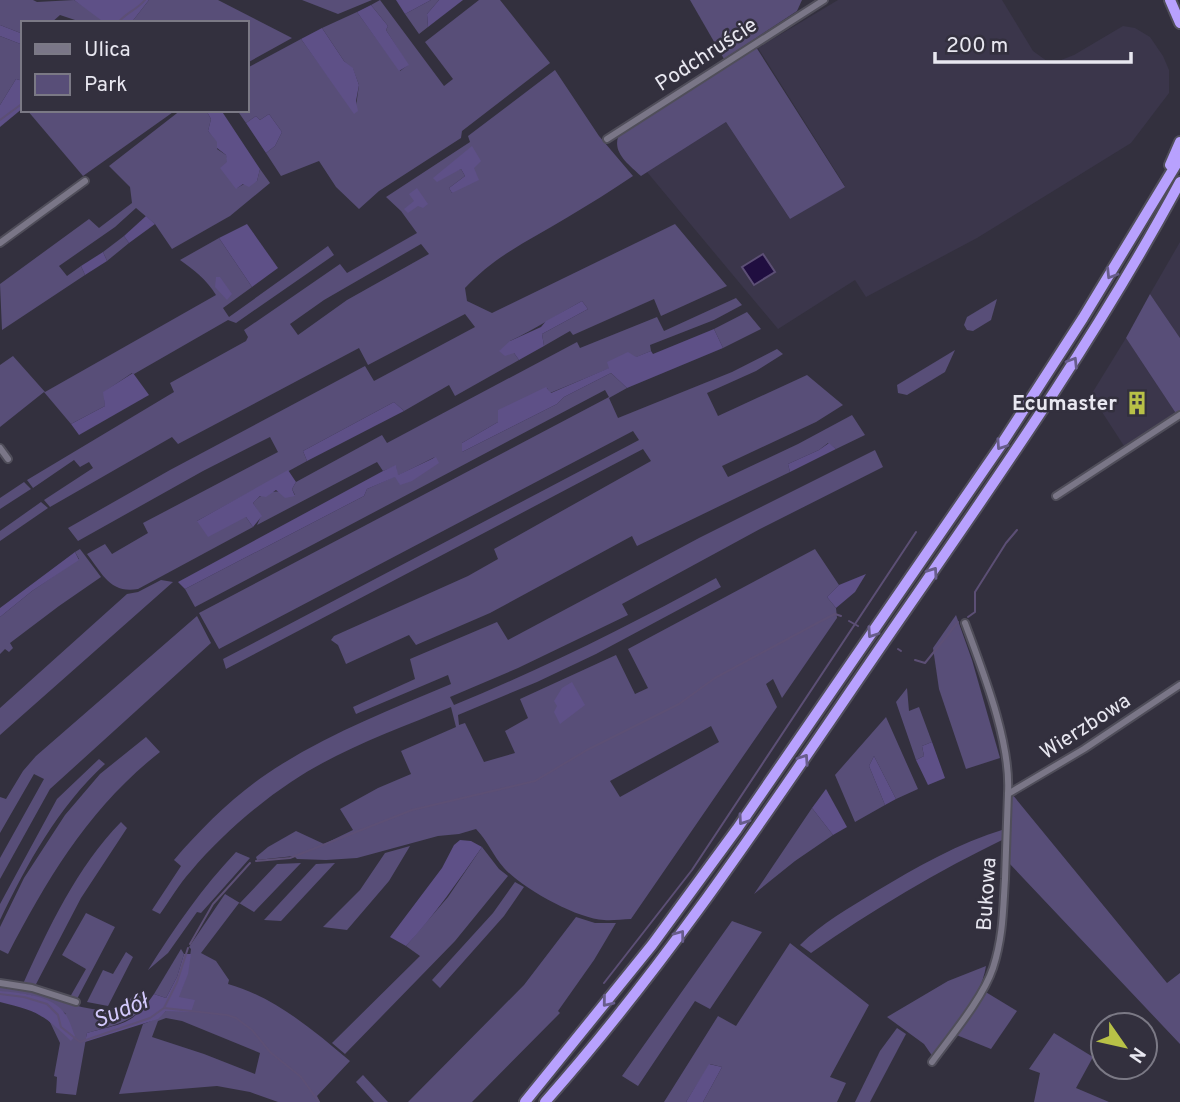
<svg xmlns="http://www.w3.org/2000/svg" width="1180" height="1102" font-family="Overpass,sans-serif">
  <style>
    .built { fill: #3b364b }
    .green { fill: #584e78; fill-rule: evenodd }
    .forest { fill: #5e5087 }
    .water { fill: #200e40; stroke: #5c4f75; stroke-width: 2 }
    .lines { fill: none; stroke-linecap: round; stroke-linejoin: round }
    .stream { stroke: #5c4f75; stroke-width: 2 }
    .street-casing { stroke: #504e5a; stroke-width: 10 }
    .highway-casing { stroke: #504e5a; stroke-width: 14 }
    .street { stroke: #7a7687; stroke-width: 6 }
    .highway { stroke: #b8a1fe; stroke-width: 10 }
    .oneway { stroke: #685d8b }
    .labels { text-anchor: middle; stroke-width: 5; stroke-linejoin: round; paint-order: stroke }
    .street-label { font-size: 21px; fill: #e8e7f0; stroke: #33303e }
    .poi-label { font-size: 21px; font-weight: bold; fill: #e8e7f0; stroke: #33303e; text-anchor: end }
    .water-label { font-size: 23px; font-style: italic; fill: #d3c9fc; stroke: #33303e }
  </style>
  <rect width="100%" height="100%" fill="#33303e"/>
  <!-- built -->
  <g class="built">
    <polygon points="838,0 1002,0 1033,51 1051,64 1074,55 1123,26 1135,28 1150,37 1163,56 1169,70 1169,93 1131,143 977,238 866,297 855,280 778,329 647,172 726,122 790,219 845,186 758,48"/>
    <polygon points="1180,242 1180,338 1150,294"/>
    <polygon points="1126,338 1177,415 1126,449 1091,395"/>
  </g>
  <!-- green -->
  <g class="green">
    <polygon points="0,0 33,0 37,2 74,0 106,21 84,23 60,15 51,23 23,23 23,34 0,25"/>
    <polygon points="149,0 218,0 292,38 247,63 247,23 131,23"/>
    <polygon points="302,0 372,0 338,14"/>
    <polygon points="380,0 444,86 453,79 425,42 479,0 500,0 550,63 462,131 461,138 379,191 359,209 336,187 319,161 281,176 266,153 275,146 282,132 269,114 260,120 256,116 246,123 237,110 247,110 247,68 301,39 355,113 359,85 353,69 344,61 322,28 357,12 400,71 408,65 386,30 388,26 371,5"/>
    <polygon points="431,0 439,0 427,14 428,27 419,34 405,14"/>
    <polygon points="690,0 802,0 797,11 724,59"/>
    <polygon points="0,36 23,45 23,81 16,79 0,105"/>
    <path d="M756 47 845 187 790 219 726 122 641 176C627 163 609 150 621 131Z"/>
    <path d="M555 70 599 136 633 176C612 190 590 204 568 217 530 240 496 255 465 288L467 301 492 313 675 224 727 286 661 316 654 299 573 335 570 331 544 346 542 334 588 309 582 301C557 315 535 329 510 341L514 353 519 360 455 396 449 385 404 411 394 402 303 451 307 461 197 521 246 517 253 527 138 589C110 594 102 573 87 554L105 544 112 554 148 533 143 523 278 452 270 437 203 471 78 541 68 528 170 470 365 366 374 381 475 327 465 314 368 365 359 348 178 444 172 437 50 507 44 500 93 468 89 462 80 467 74 460 33 488 27 480 174 392 170 383 246 341 248 337 244 330 340 264 347 273 417 233 401 211 386 197 470 142 468 136ZM447 168H474L452 193 449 188 465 176 461 169 434 178ZM421 244 429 254 347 300 298 335 290 324 324 300Z"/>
    <polygon points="27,110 176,110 83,176"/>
    <polygon points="181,110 206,110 211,119 208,131 218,142 217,149 226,155 237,188 244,184 257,181 260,169 270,183 230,216 172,249 155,224 136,208 115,227 59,266 67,276 81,266 85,275 2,330 0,284 89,219 99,228 132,203 130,187 109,166"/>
    <polygon points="124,236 129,243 107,261 103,252"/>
    <path d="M219 238 252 287 223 308 229 317 328 246 334 255 236 323 228 320 134 374 132 373 104 392 105 406 71 424 44 392 0 427V365L13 356 45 392 216 295C206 279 194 270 180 260Z"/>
    <polygon points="1150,294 1180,338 1180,414 1177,415 1126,338"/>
    <path d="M736 298 742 305 714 320 650 345 651 351 550 393 547 388 498 422 462 443V452L557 404 564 397 611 373 627 388 609 398 618 418 732 372 777 349 783 354 756 371 707 393 718 416 807 375 843 405 816 422 722 466 728 477 798 444 852 415 865 435 836 449 828 443 819 450 788 464 790 472 637 546 632 536 490 613 416 645 409 635 346 664 338 645 331 640 334 636 468 576 498 559 494 549 651 461 643 449 226 669 223 659 639 440 633 431 219 649 199 613 609 397 605 390 195 607 185 589 364 496 367 489 396 476 400 484 435 457 397 476 396 466 383 471 377 462 257 525 261 516 253 503C266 489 277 490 295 495L292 489 296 482 382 435 387 443 577 342 580 348 657 317 664 331Z"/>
    <polygon points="997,299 991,320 973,331 967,330 964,325 967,317"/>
    <polygon points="747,312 761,329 723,348 714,329"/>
    <polygon points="955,350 945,372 907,395 898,393 897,385"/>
    <path d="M875 450 883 467 760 529 622 604 628 615 518 668 450 697 454 705C544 668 631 625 716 578L721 587 596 654 537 682 458 715 459 725 465 723 484 762 515 753 505 731 528 718 520 699 616 655 635 694 648 688 628 649 815 549 839 585 827 597 836 608 837 618 782 698 773 679 766 684 777 707 631 919C622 919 612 921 604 920 577 919 522 888 504 868 493 856 488 841 476 829L459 834 438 836 357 858 326 860 297 859 294 856 257 860 256 857 268 847 296 831 324 844 353 830 340 809 378 788 411 774 401 751 456 727 451 707C398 729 340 749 291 782 255 806 219 838 191 871 179 884 170 900 160 914L152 910 181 866 174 860C205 824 241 789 282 764 335 731 394 708 451 684L448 675 356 714 353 707 415 679 410 659 497 622 508 640 699 538ZM711 726 719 742 620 797 610 781Z"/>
    <polygon points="24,482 31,489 0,509 0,498"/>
    <polygon points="41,502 48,508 0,541 0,531"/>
    <polygon points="80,549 101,577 59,606 10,643 13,648 9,652 5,649 0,654 0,617 32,591 79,559 75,552"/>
    <polygon points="161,580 173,582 0,735 0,708 127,594 138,592"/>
    <polygon points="956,615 972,660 1000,758 966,769 939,689 933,648"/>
    <polygon points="197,616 211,643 50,789 0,879 0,858 44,779 34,774 0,833 0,797 6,799 23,771 36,756"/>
    <polygon points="907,688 909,711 919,707 932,742 922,746 924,756 916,760 896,702"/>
    <polygon points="886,717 918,789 896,799 874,756 869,766 885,805 855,822 835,775"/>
    <path d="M146 737 160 752C91 806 48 877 8 954L0 950V927L24 878 65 815 100 774Z"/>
    <path d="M99 759 105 764C58 807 27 864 0 920V904L57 799Z"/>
    <polygon points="1012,794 1167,983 1180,973 1180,1044 1008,862"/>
    <polygon points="812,808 833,835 795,861 754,894"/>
    <path d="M121 822 127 828 81 898 35 986 23 984C49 927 77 867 121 822Z"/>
    <path d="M1005 829 1006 838C938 871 872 910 811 953L800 945C822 923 849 908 875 892 917 867 958 843 1005 829Z"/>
    <polygon points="410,846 389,881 347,930 323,927 360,890 385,853"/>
    <polygon points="482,847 499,869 508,876 455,941 345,1054 332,1043 420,956 406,946 448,897"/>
    <path d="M236 852 250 858 201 913 197 912 168 953 148 970C175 927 202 888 236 852Z"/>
    <path d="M301 863 254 912 239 903 201 953 216 961 229 980 228 984C275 997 313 1030 350 1061L317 1096 320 1102H278L250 1092 217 1086 119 1094 143 1024C179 1012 187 982 191 949L189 947 225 894 240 903 277 864ZM166 1018 182 1021 260 1053 255 1074 204 1054 152 1037 158 1021Z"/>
    <polygon points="335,863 281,921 264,920 316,864"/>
    <polygon points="515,882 524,887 504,916 440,988 432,980 493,913"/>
    <polygon points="86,913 115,927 77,999 70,997 86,969 62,955"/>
    <polygon points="576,917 595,923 616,923 594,960 558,1011 560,1013 472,1102 408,1102 524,985"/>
    <polygon points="732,921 762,932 710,1009 695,1001 638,1086 622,1076"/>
    <polygon points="790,943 869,1005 830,1077 846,1083 837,1102 703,1102 722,1067 710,1064 686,1102 664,1102 718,1016 736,1026"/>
    <polygon points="181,949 184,954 177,977 166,998 154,994"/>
    <polygon points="126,952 133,957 108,1006 87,1002 103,970 113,974"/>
    <path d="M986 966C981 999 952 1030 933 1057L924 1044 887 1017 948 981Z"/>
    <path d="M0 986C7 986 15 986 22 988 54 995 112 1030 135 993L148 1001C134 1023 111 1026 87 1033L76 1095 56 1093 57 1077 54 1076 60 1043 49 1020 66 1014C45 995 28 994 0 992Z"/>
    <polygon points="984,991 1017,1011 991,1049 954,1034"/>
    <polygon points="897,1028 906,1034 870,1102 855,1102 880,1051"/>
    <polygon points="1054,1033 1093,1057 1076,1088 1109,1102 1034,1102 1040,1073 1029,1069"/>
    <polygon points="363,1075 388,1102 374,1102 356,1082"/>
  </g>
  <!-- forest -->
  <g class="forest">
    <polygon points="74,0 149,0 131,23 105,23"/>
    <polygon points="396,0 431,0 405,14"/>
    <polygon points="439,0 463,0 428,27 427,14"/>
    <polygon points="371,5 388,26 386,30 409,65 399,71 357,12"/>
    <polygon points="0,25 23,34 23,45 0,36"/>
    <polygon points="322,28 344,61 353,68 359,85 356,101 358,111 354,114 301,39"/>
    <polygon points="16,79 23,81 23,108 0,127 0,105"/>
    <polygon points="206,110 221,110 260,169 257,181 249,187 243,184 236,189 220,168 227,162 226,155 217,148 217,142 208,131 211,119"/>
    <polygon points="269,114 282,132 275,146 266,153 246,123 256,116 260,120"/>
    <polygon points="472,146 481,161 474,168 479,180 452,193 449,188 465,176 461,169 437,182 433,178"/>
    <polygon points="417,188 428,204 423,208 418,206 408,213 404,209 414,201 409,194"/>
    <polygon points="146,216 155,224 129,243 124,236"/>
    <polygon points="247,224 278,268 252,287 219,238"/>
    <polygon points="103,252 107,261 85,275 81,266"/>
    <polygon points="216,277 220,277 232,294 227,300 215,287"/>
    <polygon points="582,301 588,309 542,334 544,346 519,360 514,353 505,356 499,351 510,341 541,327 546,321"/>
    <polygon points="714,329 723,348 627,388 611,373 564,397 557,404 462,452 462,443 498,422 498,410 546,387 551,393 609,368 607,362 628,352 636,357 651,351 653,354"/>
    <polygon points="133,373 149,395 79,435 71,424 105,406 103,392"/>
    <polygon points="394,402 404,411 307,461 303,451"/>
    <polygon points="829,443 836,449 790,472 788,464 819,450"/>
    <polygon points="436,457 439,463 412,481 400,485 395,477 367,489 364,496 185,589 178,582 383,471 396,465 398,475"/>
    <polygon points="288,470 296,482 292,489 295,496 285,498 276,490 266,497 260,496 253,503 262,516 253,527 246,517 208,537 197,521"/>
    <polygon points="75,552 79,560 32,591 0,617 0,608"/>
    <polygon points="866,574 855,592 836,608 827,597 839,585"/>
    <polygon points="572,682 585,705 560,724 554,712 557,706 554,701 562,688"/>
    <polygon points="932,742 945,778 928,785 916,760 924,756 922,746"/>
    <polygon points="874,756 896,799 885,805 869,766"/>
    <polygon points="826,789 847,827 833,835 812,808"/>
    <path d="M460 840 471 841 482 847C458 881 435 915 406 946L390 937 442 868 454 845Z"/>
    <path d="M184 954H191L188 974 179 997 195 1000 191 1012 166 1011 158 1019 85 1042 87 1033C122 1023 132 1026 154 994L166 998 177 977Z"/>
    <path d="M0 991C22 993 53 995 66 1015 70 1021 72 1029 75 1036L71 1041C43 1014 37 1011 0 1002Z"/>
    <polygon points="709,1064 722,1067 703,1102 686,1102"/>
  </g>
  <!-- water -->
  <polygon class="water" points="763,254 775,272 754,285 742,267"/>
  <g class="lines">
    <!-- stream -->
    <g class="stream">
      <path d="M118 23C125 13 137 10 145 0"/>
      <polyline points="0,120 23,103"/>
      <polyline points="968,617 975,612 975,592 1006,543 1017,530"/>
      <polyline points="849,621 858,626"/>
      <polyline points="898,649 901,651"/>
      <polyline points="915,660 925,663 958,622"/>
      <polyline points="256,861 290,858 412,810 535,781 587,750 679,704 715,678 823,620 835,614 841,616"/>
      <polyline points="190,944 213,904 250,863"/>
      <polyline points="604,983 692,870 916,532"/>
      <polyline points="0,994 24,997 47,1004 58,1015 61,1027 80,1042 150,1018 164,1008 227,1015 236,1018 252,1030 270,1052 301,1077 319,1102"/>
      <polyline points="164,1008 177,982 188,948"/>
    </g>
    <!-- street casing -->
    <g class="street-casing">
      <g id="street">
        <polyline points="607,139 824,0"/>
        <polyline points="0,243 85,181"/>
        <polyline points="0,448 8,459"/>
        <polyline points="1056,496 1180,415"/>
        <polyline points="1008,794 1084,749 1180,685"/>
        <polyline points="0,983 32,988 76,1002"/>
        <path d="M932 1062C951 1036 983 998 993 968 1003 938 1003 910 1005 879 1006 850 1007 821 1008 793 1011 742 983 672 965 623"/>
      </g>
    </g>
    <!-- highway casing -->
    <g class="highway-casing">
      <g id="highway">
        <polyline points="1170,0 1180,23"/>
        <polyline points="1170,165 1180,142"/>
        <polyline points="525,1102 652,945 737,829 999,448 1083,318 1180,158"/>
        <path d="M545 1102C671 960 775 801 882 645 986 494 1093 344 1180 182"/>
      </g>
    </g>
    <!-- street -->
    <use href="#street" class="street"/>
    <!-- highway -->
    <use href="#highway" class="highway"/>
  </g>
  <!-- one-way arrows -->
  <defs><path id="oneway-chevron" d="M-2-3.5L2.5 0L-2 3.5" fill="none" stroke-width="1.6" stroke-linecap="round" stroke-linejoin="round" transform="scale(1.75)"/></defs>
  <g class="oneway">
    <use href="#oneway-chevron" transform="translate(1111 274) rotate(122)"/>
    <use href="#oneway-chevron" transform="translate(1073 362) rotate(-58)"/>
    <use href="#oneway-chevron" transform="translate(1001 445) rotate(124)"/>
    <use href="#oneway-chevron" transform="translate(933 572) rotate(-55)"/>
    <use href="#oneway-chevron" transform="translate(872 633) rotate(124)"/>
    <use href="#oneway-chevron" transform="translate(804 759) rotate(-56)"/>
    <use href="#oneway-chevron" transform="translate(743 820) rotate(125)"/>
    <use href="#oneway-chevron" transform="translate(680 935) rotate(-53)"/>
    <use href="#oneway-chevron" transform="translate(607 1002) rotate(129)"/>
  </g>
  <!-- icons -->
  <defs>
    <g id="building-bare" transform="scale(1.89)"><path d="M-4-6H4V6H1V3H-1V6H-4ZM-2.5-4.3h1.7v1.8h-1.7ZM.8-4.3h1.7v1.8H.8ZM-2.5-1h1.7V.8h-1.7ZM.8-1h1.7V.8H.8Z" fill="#b8c147" stroke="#33303e" stroke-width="2.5" paint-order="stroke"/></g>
  </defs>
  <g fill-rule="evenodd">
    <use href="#building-bare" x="1137" y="403"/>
  </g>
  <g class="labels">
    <!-- street labels -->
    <g class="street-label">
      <text transform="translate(706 54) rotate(-33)" y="7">Podchruście</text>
      <text transform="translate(1085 726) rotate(-33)" y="7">Wierzbowa</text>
      <text transform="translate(986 894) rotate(-86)" y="7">Bukowa</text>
    </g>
    <!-- poi labels -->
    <g class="poi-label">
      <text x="1117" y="410">Ecumaster</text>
    </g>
    <!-- water labels -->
    <g class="water-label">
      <text transform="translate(120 1010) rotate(-22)" y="8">Sudół</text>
    </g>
  </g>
  <!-- legend -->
  <rect x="21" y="21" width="228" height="91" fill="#33303e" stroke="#7b7985" stroke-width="2"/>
  <rect x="35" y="44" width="35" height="10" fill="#7a7687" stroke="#7b7985" stroke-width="2"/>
  <text x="84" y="56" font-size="21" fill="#e8e7f0">Ulica</text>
  <rect x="35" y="74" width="35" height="21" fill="#584e78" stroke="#7b7985" stroke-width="2"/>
  <text x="84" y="91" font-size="21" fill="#e8e7f0">Park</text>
  <!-- north arrow -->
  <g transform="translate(1124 1046) rotate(124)"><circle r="33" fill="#33303e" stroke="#7b7985" stroke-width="2"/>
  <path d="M0-5L12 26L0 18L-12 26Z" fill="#b8c147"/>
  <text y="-10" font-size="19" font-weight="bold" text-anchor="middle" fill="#e8e7f0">N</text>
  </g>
  <!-- scale -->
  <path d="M935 52v10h196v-10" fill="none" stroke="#e8e7f0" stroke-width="3.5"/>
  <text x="946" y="52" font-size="21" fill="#e8e7f0" stroke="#33303e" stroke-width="5" paint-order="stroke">200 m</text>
</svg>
